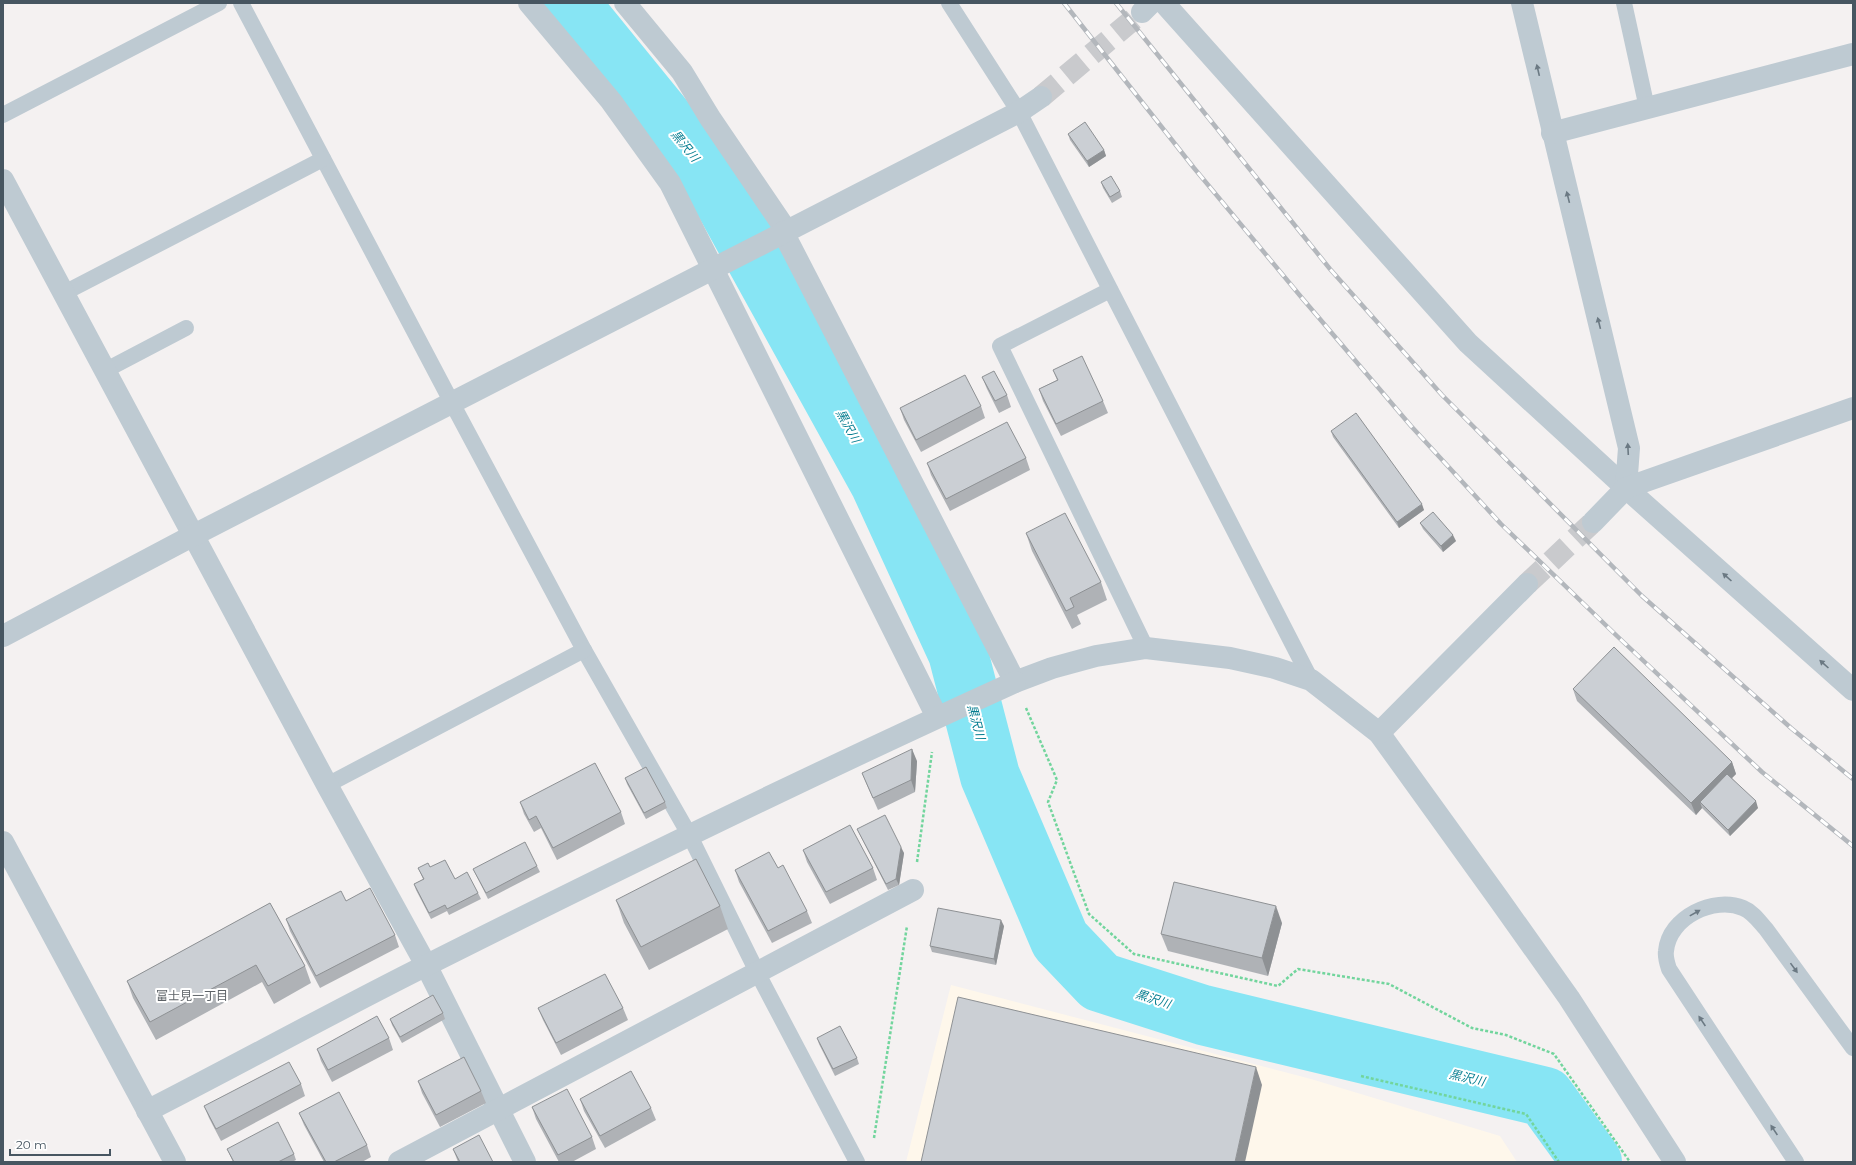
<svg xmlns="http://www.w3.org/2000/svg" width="1856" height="1165" font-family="Montserrat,'Noto Sans JP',sans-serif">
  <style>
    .commercial { fill: #fef7eb }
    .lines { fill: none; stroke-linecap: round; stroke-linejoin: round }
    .river { stroke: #87e5f4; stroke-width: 60 }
    .minor-tunnel { stroke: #c9cacd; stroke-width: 22; stroke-dasharray: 22 11; stroke-linecap: butt }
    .path { stroke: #72d59d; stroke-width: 2.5; stroke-dasharray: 3 2; stroke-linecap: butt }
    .service { stroke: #becad2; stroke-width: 16 }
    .minor { stroke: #becad2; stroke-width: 22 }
    .tertiary { stroke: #becad2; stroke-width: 22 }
    .rail-casing { stroke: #b3b7bc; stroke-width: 4.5 }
    .rail { stroke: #fff; stroke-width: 3; stroke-dasharray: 9; stroke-linecap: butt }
    .wall { fill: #afb2b6 }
    .shaded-wall { fill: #8e9194 }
    .building { fill: #cbcfd4; stroke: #8e9194 }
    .oneway { fill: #6b7983 }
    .labels { text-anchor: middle; stroke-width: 4; stroke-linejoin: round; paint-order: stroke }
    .water-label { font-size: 12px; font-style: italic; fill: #057d90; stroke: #fff }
    .neighbourhood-label { font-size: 12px; fill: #5d6267; stroke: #fff }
  </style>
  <rect width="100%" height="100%" fill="#f4f1f1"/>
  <!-- commercial -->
  <polygon class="commercial" points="951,985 1311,1079 1500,1136 1517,1162 906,1162"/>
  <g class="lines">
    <!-- river -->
    <polyline class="river" points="569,3 712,179 880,483 958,653 990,776 1060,940 1100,982 1203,1015 1545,1097 1592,1162"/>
    <!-- minor-tunnel -->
    <g class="minor-tunnel">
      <polyline points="1041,97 1142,12"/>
      <polyline points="1527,584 1593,522"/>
    </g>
    <!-- path -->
    <g class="path">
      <polyline points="1026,708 1057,780 1048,802 1089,914 1134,954 1278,986 1298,969 1389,984 1472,1028 1506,1035 1554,1054 1630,1162"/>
      <polyline points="917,862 932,752"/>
      <polyline points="1361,1076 1526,1114 1559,1162"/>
      <polyline points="874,1138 907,926"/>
    </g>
    <!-- service -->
    <g class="service">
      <polyline points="241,3 452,403 584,650 690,836 757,972 857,1162"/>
      <polyline points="949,3 1019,112 1311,680"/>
      <polyline points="1624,3 1647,108"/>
      <polyline points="3,115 219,3"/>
      <polyline points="1110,290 1000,346 1146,648"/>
      <polyline points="64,293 323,159"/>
      <polyline points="106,370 186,328"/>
      <polyline points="327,785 584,650"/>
      <path d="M1796 1162 1669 969C1667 963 1665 957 1666 951 1669 917 1714 896 1743 908 1753 912 1759 921 1766 929L1853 1048"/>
    </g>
    <!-- minor -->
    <g class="minor">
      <polyline points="529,3 611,101 670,183 937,717"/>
      <polyline points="625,3 682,72 710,118 786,230"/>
      <polyline points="1164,3 1468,343 1626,488 1853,690"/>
      <polyline points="1522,3 1629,448 1626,488"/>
      <polyline points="1142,12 1151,3"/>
      <polyline points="1552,133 1853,54"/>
      <polyline points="3,180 327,785 426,965 525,1162"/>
      <polyline points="783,232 1015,682 1052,668 1096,656 1146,648 1230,658 1275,668 1311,680 1379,733 1498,898 1569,998 1675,1162"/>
      <polyline points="1593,522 1626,488 1853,408"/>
      <polyline points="3,636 194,535 1019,112 1041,97"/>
      <polyline points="1379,733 1527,584"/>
      <polyline points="399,1162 913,890"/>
    </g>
    <!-- tertiary -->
    <g class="tertiary">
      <polyline points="3,842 175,1162"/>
      <path d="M147 1111C241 1063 333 1012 427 965 622 867 817 772 1015 682"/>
    </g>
    <!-- rail casing -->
    <g class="rail-casing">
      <g id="rail">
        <polyline points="1064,3 1194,168 1302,298 1411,426 1501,524 1617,636 1762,772 1853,846"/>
        <polyline points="1116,3 1330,269 1442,395 1642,596 1791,728 1853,779"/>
      </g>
    </g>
    <!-- rail -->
    <use href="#rail" class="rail"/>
  </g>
  <!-- wall -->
  <g class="wall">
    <polygon points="1068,134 1104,150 1106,156 1089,167 1070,140"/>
    <polygon points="1101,182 1120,191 1122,197 1112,203 1103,188"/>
    <polygon points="1053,370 1103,401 1108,413 1061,436 1043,401 1039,389 1057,380"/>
    <polygon points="982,377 1007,395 1011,407 999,413 987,389"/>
    <polygon points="981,406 985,418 921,452 904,420 900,408"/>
    <polygon points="1331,431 1424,510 1399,528 1333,437"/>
    <polygon points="1026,458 1030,470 950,511 931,475 927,463"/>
    <polygon points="1420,523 1456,541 1443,552 1423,529"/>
    <polygon points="1026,533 1101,582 1107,600 1077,615 1081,624 1072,629 1032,551"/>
    <polygon points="1573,689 1732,762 1736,774 1732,778 1758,808 1730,836 1702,808 1696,815 1577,701"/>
    <polygon points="917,761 915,792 878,810 867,785 862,773"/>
    <polygon points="625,778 665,802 667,808 646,819 627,784"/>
    <polygon points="520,802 621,812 625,824 557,860 541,828 534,832 524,814"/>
    <polygon points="857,829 904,853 899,885 888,890 860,835"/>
    <polygon points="803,850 873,868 877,880 830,904 807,862"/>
    <polygon points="537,866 540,872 488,899 473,869"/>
    <polygon points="430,867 455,879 478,893 481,899 449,915 447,911 431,919 416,890 414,884 423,879 418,868"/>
    <polygon points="778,868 807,911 812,923 772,943 739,882 735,870"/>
    <polygon points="616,900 720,906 728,929 649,970 624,923"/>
    <polygon points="346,901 395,935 399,947 320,988 290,931 286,919"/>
    <polygon points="270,903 305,966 311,983 274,1004 262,982 156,1040 133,998 127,981"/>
    <polygon points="1282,923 1268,976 1168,951 1161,934"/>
    <polygon points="1004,926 996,965 932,952 930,946"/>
    <polygon points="538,1008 623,1008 628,1020 561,1055 543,1020"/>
    <polygon points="443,1013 445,1019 402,1043 392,1025 390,1019"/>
    <polygon points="389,1038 393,1050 332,1082 321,1061 317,1049"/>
    <polygon points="817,1038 857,1058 859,1064 835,1076 819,1044"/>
    <polygon points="418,1081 481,1091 486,1103 440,1127 422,1093"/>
    <polygon points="301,1084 305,1096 221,1141 209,1118 204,1106"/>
    <polygon points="580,1099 651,1108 656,1120 605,1148 584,1111"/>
    <polygon points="532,1107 592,1137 596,1149 572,1162 559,1162 536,1119"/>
    <polygon points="299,1113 367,1145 371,1157 362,1162 324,1162 304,1125"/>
    <polygon points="227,1149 294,1154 296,1160 292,1162 233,1162"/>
    <polygon points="453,1149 493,1162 458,1162"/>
  </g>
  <!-- shaded-wall -->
  <g class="shaded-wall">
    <polygon points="1104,150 1106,156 1089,167 1087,161"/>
    <polygon points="1422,504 1424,510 1399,528 1397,522"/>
    <polygon points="1453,535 1456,541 1443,552 1441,546"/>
    <polygon points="912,749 917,761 915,792 911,780"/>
    <polygon points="1732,762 1736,774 1704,806 1700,802 1702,808 1696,815 1691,803"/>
    <polygon points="1756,801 1758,808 1730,836 1728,830"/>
    <polygon points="901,847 904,853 899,885 896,879"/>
    <polygon points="1276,906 1282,923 1268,976 1262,958"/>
    <polygon points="1001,920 1004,926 996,965 994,959"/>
    <polygon points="1256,1067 1262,1085 1245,1162 1235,1162"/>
  </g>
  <!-- building -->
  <g class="building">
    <polygon points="1085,122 1104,150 1087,161 1068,134"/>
    <polygon points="1111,176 1120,191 1110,197 1101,182"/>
    <polygon points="1082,356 1103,401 1056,424 1039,389 1058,380 1053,370"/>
    <polygon points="994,371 1007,395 995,401 982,377"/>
    <polygon points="965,375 981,406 916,440 900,408"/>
    <polygon points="1356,413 1422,504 1397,522 1331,431"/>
    <polygon points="1007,422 1026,458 946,499 927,463"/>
    <polygon points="1433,512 1453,535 1441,546 1420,523"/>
    <polygon points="1065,513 1101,582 1070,598 1074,607 1066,611 1026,533"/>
    <polygon points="1614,647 1732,762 1691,803 1573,689"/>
    <polygon points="912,749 911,780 873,798 862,773"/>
    <polygon points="595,763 621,812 553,848 536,816 529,820 520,802"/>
    <polygon points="646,767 665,802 644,813 625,778"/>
    <polygon points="1727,774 1756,801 1728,830 1700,802"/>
    <polygon points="885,815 901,847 896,879 886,884 857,829"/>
    <polygon points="850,825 873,868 826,892 803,850"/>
    <polygon points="525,842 537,866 486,893 473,869"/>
    <polygon points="769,852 778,868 783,865 807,911 768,931 735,870"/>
    <polygon points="696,859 720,906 641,947 616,900"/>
    <polygon points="445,860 455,879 467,872 478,893 447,909 445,905 429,913 414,884 424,879 418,868 428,863 430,867"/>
    <polygon points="1174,882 1276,906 1262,958 1161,934"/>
    <polygon points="370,888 395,935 316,976 286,919 341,891 346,901"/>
    <polygon points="270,903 305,966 268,986 256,965 150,1022 127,981"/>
    <polygon points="938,908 1001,920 994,959 930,946"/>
    <polygon points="605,974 623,1008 556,1043 538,1008"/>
    <polygon points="433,995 443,1013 400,1037 390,1019"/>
    <polygon points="958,997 1256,1067 1235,1162 921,1162"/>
    <polygon points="377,1016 389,1038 328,1070 317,1049"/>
    <polygon points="840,1026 857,1058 833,1069 817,1038"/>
    <polygon points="464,1057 481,1091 436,1115 418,1081"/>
    <polygon points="289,1062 301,1084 216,1129 204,1106"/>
    <polygon points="631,1071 651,1108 600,1136 580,1099"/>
    <polygon points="567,1089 592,1137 558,1155 532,1107"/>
    <polygon points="339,1092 367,1145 334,1162 326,1162 299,1113"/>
    <polygon points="278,1122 294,1154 278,1162 234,1162 227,1149"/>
    <polygon points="479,1135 493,1162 460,1162 453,1149"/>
  </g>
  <!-- one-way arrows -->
  <defs><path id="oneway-solid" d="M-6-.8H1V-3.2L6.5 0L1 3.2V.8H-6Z"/></defs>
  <g class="oneway">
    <use href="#oneway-solid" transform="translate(1538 70) rotate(-103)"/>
    <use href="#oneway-solid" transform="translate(1568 197) rotate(-104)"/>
    <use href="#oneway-solid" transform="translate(1599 323) rotate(-104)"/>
    <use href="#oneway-solid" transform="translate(1628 449) rotate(-93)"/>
    <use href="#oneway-solid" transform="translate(1727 577) rotate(-138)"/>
    <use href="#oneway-solid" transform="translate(1824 664) rotate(-138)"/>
    <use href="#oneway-solid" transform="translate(1695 913) rotate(-29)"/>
    <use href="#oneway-solid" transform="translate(1794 968) rotate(54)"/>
    <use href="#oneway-solid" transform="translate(1702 1021) rotate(-124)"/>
    <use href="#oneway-solid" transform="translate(1774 1130) rotate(-124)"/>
  </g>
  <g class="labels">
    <!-- water labels -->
    <g class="water-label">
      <text transform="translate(685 146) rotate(51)" y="4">黒沢川</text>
      <text transform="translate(848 426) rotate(61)" y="4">黒沢川</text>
      <text transform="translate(976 722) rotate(75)" y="4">黒沢川</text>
      <text transform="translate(1153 999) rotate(18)" y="4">黒沢川</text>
      <text transform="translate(1467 1078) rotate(13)" y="4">黒沢川</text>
    </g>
    <!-- neighbourhood labels -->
    <g class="neighbourhood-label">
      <text x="192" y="1000">富士見一丁目</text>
    </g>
  </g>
  <!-- border -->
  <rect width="1856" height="1165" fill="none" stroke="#475661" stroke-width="8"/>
  <!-- scale -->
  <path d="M10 1149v6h100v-6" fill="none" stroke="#475661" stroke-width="2"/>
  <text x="16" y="1149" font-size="12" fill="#475661" stroke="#ffffff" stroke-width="3" paint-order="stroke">20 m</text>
</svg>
